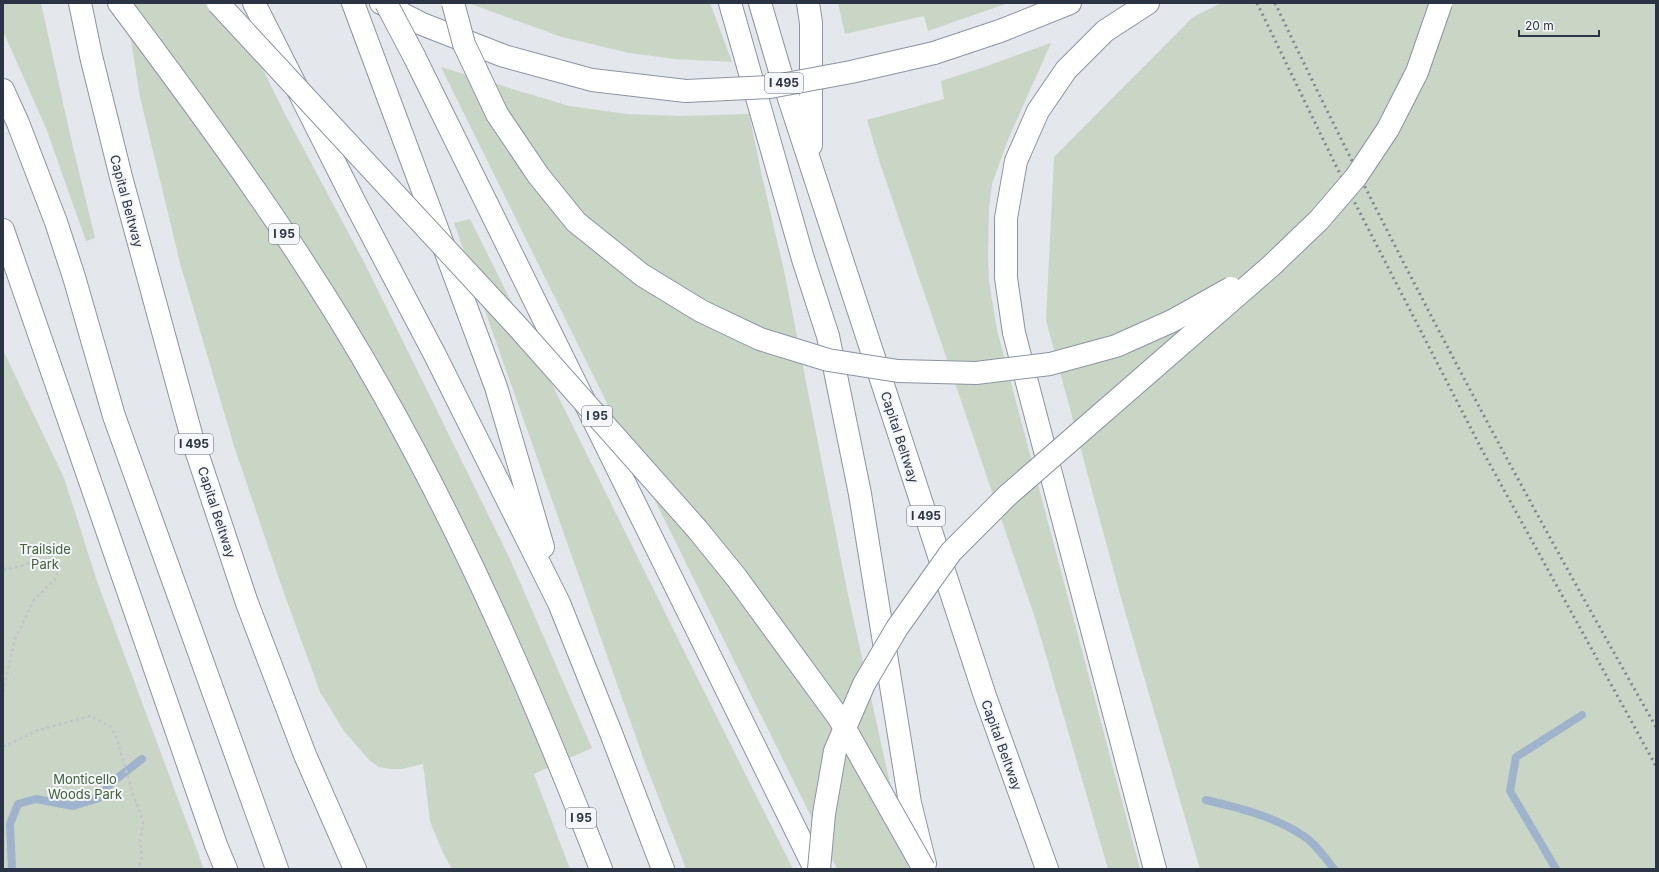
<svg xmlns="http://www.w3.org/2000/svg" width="1659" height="872" font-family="Inter,sans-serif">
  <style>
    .green { fill: #c9d6c5 }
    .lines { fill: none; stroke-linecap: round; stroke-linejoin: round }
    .stream { stroke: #9fb4cc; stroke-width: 8 }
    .highway-casing { stroke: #8b94a3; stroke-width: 24 }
    .path { stroke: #c2c5cb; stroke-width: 2.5; stroke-dasharray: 3 3; stroke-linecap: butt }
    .highway { stroke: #fff; stroke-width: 22 }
    .rail { stroke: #7d8696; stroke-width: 3; stroke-dasharray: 2 4; stroke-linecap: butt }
    .highway-bridge-casing { stroke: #8b94a3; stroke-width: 24; stroke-linecap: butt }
    .highway-bridge { stroke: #fff; stroke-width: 22 }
    .labels { text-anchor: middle; stroke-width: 4; stroke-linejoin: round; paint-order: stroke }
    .shield { fill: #f4f6f9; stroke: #676e7b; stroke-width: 1 }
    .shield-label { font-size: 12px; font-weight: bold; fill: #2b3445 }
    .street-label { font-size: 13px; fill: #2b3445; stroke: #f4f6f9 }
    .park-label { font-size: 13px; fill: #3f6138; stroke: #f4f6f9 }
  </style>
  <rect width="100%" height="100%" fill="#e4e7ec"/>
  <!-- green -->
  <g class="green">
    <polygon points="3,3 41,3 72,143 95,238 86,241 46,128 3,31"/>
    <polygon points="125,3 230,3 284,112 364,262 509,557 592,748 534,774 570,869 452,869 442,851 430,821 423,764 402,769 390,769 379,767 370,761 344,731 320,692 280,582 234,446 180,263 140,97"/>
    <polygon points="468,3 710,3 732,62 675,59 629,53 562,37"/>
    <polygon points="838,3 1008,3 928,31 924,16 845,34"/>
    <polygon points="1221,3 1656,3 1656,869 1200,869 1121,598 1046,320 1054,157 1193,17"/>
    <polygon points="1051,43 1007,142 992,184 989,209 988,258 989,281 997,330 1140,869 1108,869 1036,621 880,163 867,120 944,99 941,81 987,66"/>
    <polygon points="441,67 569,106 627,114 681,116 749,114 762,176 785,275 847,590 909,869 837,869"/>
    <path d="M470 219C578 435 684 653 793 869H686L644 760 454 223Z"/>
    <polygon points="3,350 64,478 98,584 204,869 3,869"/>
  </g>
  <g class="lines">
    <!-- stream -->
    <g class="stream">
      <path d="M1206 800C1240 808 1276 817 1305 837 1315 843 1326 859 1334 869"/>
      <polyline points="12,869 10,824 18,804 36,799 73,806 99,798 111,783 142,759"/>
      <polyline points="1556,869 1510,791 1516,757 1582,715"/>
    </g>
    <!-- highway casing -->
    <g class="highway-casing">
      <g id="highway">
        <polyline points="80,3 91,56 121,177 192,438 247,603 305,755 355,869"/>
        <path d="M119 3C212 127 304 253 380 388 467 542 537 704 601 869"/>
        <polyline points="254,3 355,203 435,355 559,603 611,733 663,869"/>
        <polyline points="353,3 496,387 543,547"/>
        <polyline points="381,3 422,24 504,56 592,80 686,91"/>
        <polyline points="730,3 803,259 828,336 860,494 910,803 925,864"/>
        <polyline points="760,3 780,71 985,696 1047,869"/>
        <polyline points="808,3 811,23 811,145"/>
        <polyline points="1148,3 1105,31 1066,70 1038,111 1016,161 1006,218 1006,278 1014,333 1155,869"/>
        <polyline points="934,53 1000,31 1070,3"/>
        <polyline points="414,56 815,869"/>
        <polyline points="3,90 18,123 56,222 74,277 114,416 277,869"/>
        <polyline points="3,230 216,845 226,869"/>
      </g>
    </g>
    <!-- path -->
    <g class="path">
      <path d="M3 569C21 570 38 554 56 561L57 577 34 600 15 639 3 692"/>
      <polyline points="3,747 36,731 90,716 110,726 116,737 134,797 142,818 143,824 140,840 142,857 138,869"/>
    </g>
    <!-- highway -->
    <use href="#highway" class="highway"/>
    <!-- rail -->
    <g class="rail">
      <polyline points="1257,3 1338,170 1482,450 1656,766"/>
      <path d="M1275 3C1392 249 1521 490 1656 727"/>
    </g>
    <!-- highway-bridge casing -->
    <g class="highway-bridge-casing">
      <g id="highway-bridge">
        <polyline points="218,3 517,326 697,529 736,577 839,718 924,869"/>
        <polyline points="386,3 414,56"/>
        <polyline points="453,3 464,44 497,114 538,175 576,222 642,275 701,311 760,339 828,360 898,371 976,373 1050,364 1116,346 1172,321 1231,288"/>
        <polyline points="686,91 770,87 851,72 934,53"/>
        <polyline points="819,869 824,814 835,751 864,684 897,628 951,552 1008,495 1271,266 1319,220 1356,177 1388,129 1417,72 1441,3"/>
      </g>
    </g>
    <!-- highway-bridge -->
    <use href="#highway-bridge" class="highway-bridge"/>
  </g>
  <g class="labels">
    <!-- shield labels -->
    <g class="shield">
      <rect x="765" y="73" width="38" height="20" rx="3"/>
      <rect x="269" y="224" width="30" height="20" rx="3"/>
      <rect x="582" y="406" width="30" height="20" rx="3"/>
      <rect x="175" y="434" width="38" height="20" rx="3"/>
      <rect x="907" y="506" width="38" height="20" rx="3"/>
      <rect x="566" y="808" width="30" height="20" rx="3"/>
    </g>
    <g class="shield-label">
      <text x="784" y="87">I 495</text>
      <text x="284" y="238">I 95</text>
      <text x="597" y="420">I 95</text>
      <text x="194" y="448">I 495</text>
      <text x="926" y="520">I 495</text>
      <text x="581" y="822">I 95</text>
    </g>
    <!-- street labels -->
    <g class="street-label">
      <text transform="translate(127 201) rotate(75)" y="5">Capital Beltway</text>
      <text transform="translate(900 437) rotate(72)" y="5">Capital Beltway</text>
      <text transform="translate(217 512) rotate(72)" y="5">Capital Beltway</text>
      <text transform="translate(1002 745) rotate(70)" y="5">Capital Beltway</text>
    </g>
    <!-- park labels -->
    <g class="park-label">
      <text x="45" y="554">Trailside<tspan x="45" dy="15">Park</tspan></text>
      <text x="85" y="784">Monticello<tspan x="85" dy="15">Woods Park</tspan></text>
    </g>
  </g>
  <!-- border -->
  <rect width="1659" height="872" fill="none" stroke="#2b3445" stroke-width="8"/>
  <!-- scale -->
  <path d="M1519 30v6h80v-6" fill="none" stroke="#2b3445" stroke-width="2"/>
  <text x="1525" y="30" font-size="12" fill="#2b3445" stroke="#f4f6f9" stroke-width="3" paint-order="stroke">20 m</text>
</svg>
